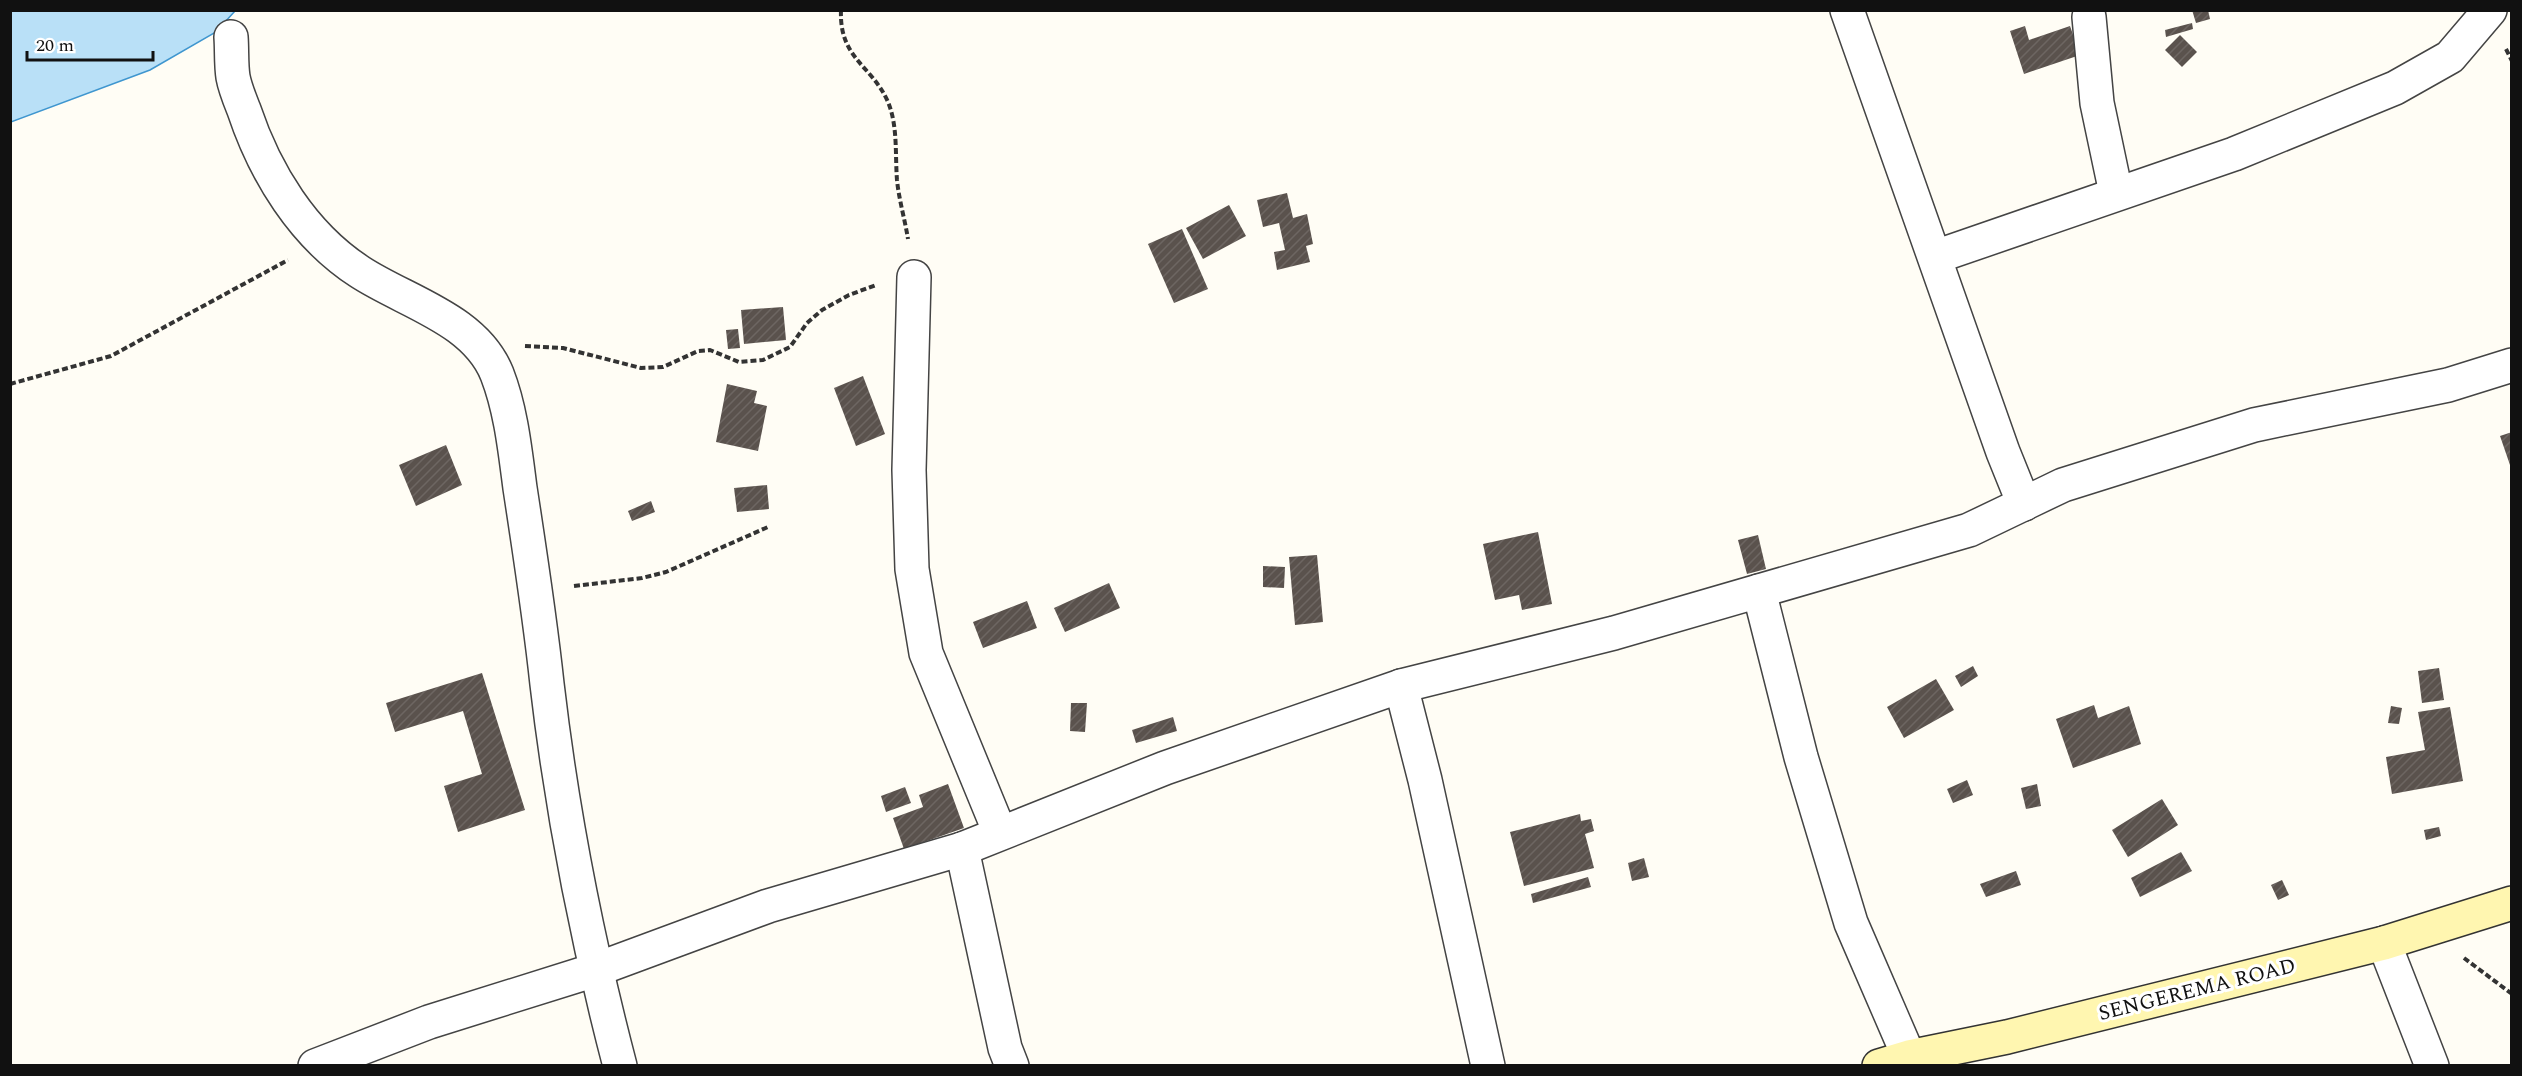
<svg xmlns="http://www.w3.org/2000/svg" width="2522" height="1076" font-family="Spectral,serif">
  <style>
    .water { fill: #b9e0f7; stroke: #3f96cf; stroke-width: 1.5 }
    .building { fill: url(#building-hatch) }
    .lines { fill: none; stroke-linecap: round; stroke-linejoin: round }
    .street-casing { stroke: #444; stroke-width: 36 }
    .secondary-casing { stroke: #333; stroke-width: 36 }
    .path { stroke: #333; stroke-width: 4; stroke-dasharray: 6 3; stroke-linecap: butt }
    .street { stroke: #fff; stroke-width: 33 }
    .secondary { stroke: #fff6b0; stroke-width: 33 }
    .labels { text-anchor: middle; stroke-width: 6; stroke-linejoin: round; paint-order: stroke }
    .street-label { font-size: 21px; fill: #111; stroke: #fff }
  </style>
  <defs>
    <pattern id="building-hatch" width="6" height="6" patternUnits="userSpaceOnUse" patternTransform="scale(1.5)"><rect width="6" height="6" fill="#5a524d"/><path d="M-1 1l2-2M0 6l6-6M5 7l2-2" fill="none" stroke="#6d6662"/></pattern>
  </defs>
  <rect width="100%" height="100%" fill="#fffdf5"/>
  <!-- water -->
  <polygon class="water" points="11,11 235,11 216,32 150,70 11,122"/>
  <!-- building -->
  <g class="building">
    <polygon points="2192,10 2208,10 2210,19 2196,23"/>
    <polygon points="2192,23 2193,29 2166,37 2165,30"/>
    <polygon points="2025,26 2029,40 2070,26 2080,55 2024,74 2010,31"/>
    <polygon points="2180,35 2197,52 2182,67 2165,50"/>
    <polygon points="1287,193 1293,218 1307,214 1313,244 1306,246 1310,262 1277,270 1274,252 1285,250 1279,223 1263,227 1257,200"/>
    <polygon points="1229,205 1246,236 1203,259 1186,228"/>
    <polygon points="1182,229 1208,289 1174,303 1148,244"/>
    <polygon points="783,307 786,340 744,344 741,310"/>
    <polygon points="738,329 740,348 728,349 726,330"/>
    <polygon points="863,376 885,434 856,446 834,388"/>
    <polygon points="727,384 757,391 754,403 767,406 758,451 716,442"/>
    <polygon points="2512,432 2512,468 2511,468 2500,436"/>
    <polygon points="446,445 462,485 416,506 399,465"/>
    <polygon points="767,485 769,509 737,512 734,488"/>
    <polygon points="651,501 655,512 632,521 628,511"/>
    <polygon points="1538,532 1552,604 1522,610 1519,595 1495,600 1483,544"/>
    <polygon points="1758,535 1766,569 1747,574 1738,540"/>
    <polygon points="1317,555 1323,622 1295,625 1289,557"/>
    <polygon points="1263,566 1285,567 1284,588 1263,587"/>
    <polygon points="1109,583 1120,608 1065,632 1054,608"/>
    <polygon points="1027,601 1037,628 983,648 973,622"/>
    <polygon points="1973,666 1978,676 1961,687 1955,676"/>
    <polygon points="2439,668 2444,700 2422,703 2418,671"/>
    <polygon points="482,673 525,810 458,832 444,786 482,774 463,711 395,732 386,703"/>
    <polygon points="1936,679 1954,710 1904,738 1887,707"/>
    <polygon points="1071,703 1087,703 1085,732 1070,731"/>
    <polygon points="2094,705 2098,718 2129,706 2141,744 2073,768 2056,719"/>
    <polygon points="2391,706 2402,708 2399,724 2388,723"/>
    <polygon points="2450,707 2463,781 2392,794 2386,757 2425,750 2418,712"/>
    <polygon points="1173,717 1177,731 1136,743 1132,730"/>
    <polygon points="1967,780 1973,795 1953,803 1947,789"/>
    <polygon points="948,784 964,828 904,849 893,818 923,807 919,795"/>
    <polygon points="2037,784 2041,806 2026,809 2021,788"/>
    <polygon points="905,787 911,803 886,812 881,796"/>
    <polygon points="2162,799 2178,825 2128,857 2112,830"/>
    <polygon points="1580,814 1581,821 1591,819 1594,831 1585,834 1594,868 1524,886 1510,832"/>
    <polygon points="2439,827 2441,836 2426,840 2424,830"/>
    <polygon points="2181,852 2192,871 2140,897 2131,878"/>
    <polygon points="1644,858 1649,877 1632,881 1628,863"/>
    <polygon points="2016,871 2021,885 1986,897 1980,884"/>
    <polygon points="1588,877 1591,887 1533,903 1531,894"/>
    <polygon points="2282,880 2289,895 2278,900 2271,885"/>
  </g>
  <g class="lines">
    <!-- street casing -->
    <g class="street-casing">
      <g id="street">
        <polyline points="1847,10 2003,452 2024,504"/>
        <polyline points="2089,17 2097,103 2116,193"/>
        <path d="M231 37C232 50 231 64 233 77 235 88 240 100 244 110 265 173 303 235 360 272 406 302 475 319 497 374 511 410 515 450 520 488 530 553 540 618 547 684 562 813 587 940 620 1066"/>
        <polyline points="1935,257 2234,154 2395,88 2450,57 2490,10"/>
        <polyline points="914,277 909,470 912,569 926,653 1000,833"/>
        <polyline points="1759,591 1801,757 1851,923 1909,1057"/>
        <polyline points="1401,686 1425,780 1488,1066"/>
        <polyline points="962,849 1005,1048 1012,1066"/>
        <polyline points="2384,943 2432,1066"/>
        <polyline points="315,1066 429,1022 595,970 768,906 962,849 1165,768 1401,686 1614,633 1969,530 2063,485 2254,425 2448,385 2512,365"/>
      </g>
    </g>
    <!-- secondary casing -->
    <g class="secondary-casing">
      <polyline id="secondary" points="1879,1066 1909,1057 2007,1037 2384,943 2512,903"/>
    </g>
    <!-- path -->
    <g class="path">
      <path d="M841 10C839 59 872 65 888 102 898 126 895 155 897 180 899 200 905 220 908 239"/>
      <polyline points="2506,49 2512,61"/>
      <polyline points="525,346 563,348 641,368 663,367 698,351 710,350 739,362 763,360 790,347 807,323 822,310 849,295 876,285"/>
      <polyline points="10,384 111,356 288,260"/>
      <polyline points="574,586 642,578 666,572 768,527"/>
      <polyline points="2464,958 2512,994"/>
    </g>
    <!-- street -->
    <use href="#street" class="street"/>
    <!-- secondary -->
    <use href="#secondary" class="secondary"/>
  </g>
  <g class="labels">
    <!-- street labels -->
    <g class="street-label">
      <text transform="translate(2197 989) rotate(-14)" y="7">SENGEREMA ROAD</text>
    </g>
  </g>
  <!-- border -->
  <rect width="2522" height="1076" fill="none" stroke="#111111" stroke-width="24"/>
  <!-- scale -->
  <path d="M27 51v9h126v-9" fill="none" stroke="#111111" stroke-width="3"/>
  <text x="36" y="51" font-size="18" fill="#111111" stroke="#ffffff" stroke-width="4.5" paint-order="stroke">20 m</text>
</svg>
